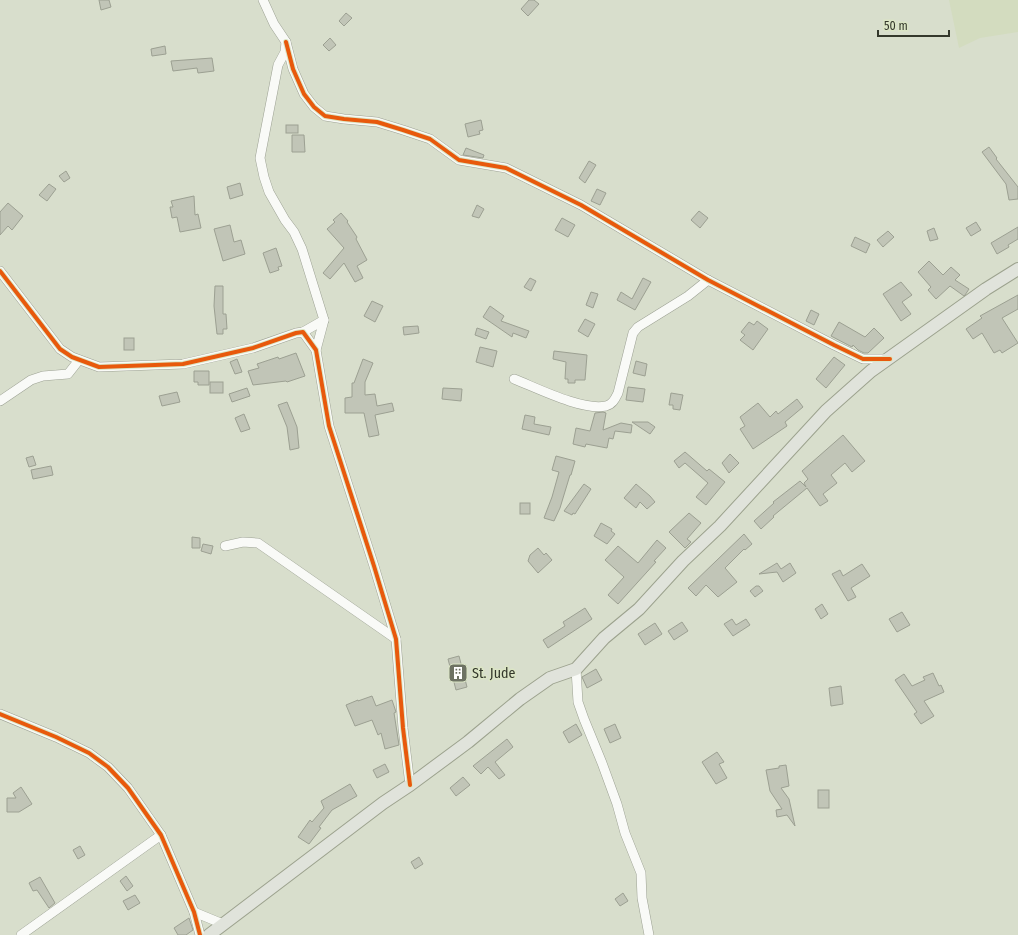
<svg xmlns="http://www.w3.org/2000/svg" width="1018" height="935" font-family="'Fira Sans Condensed',sans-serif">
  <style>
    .built { fill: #d3dcbf }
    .building { fill: #c1c5b7; stroke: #9ca092 }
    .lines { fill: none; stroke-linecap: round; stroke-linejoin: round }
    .minor-casing { stroke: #9da294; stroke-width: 10 }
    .major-casing { stroke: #9ca28e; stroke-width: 14 }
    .minor { stroke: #f9faf7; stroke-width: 9 }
    .major { stroke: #e0e3db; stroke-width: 12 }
    .cycleway-casing { stroke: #dbe5c5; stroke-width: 6 }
    .cycleway { stroke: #e8590c; stroke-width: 4 }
    .labels { text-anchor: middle; stroke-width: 3; stroke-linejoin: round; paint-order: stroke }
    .poi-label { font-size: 14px; fill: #34382b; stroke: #dbe5c5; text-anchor: start }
  </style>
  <rect width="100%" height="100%" fill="#d8decc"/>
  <!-- built -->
  <polygon class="built" points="949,0 1018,0 1018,32 980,38 959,48"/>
  <!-- building -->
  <g class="building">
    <polygon points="99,0 109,0 111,7 101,10"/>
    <polygon points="529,0 534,0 539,4 528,16 521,9"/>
    <polygon points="346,13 352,18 344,26 339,21"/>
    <polygon points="330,38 336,45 329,51 323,45"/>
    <polygon points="165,46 166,54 152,56 151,49"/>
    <polygon points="212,58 214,71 198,73 197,68 173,71 171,61"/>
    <polygon points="481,120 483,130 479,131 480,134 468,137 465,124"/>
    <rect x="286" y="125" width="12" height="8"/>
    <polygon points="292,135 304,135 305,152 292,152"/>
    <polygon points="989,147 997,158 996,159 1018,187 1018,199 1009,200 1006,184 982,152"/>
    <polygon points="466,148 484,155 483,158 463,155"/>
    <polygon points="589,161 596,165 585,183 579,178"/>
    <polygon points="66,171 70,178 64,182 59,176"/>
    <polygon points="240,183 243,195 230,199 227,187"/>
    <polygon points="49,184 56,189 47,201 39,195"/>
    <polygon points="597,189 606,193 600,205 591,201"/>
    <polygon points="194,196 195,215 198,214 201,228 180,232 177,217 172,218 170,207 173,207 171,201"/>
    <polygon points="8,203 23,216 12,230 8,226 0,235 0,212"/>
    <polygon points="477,205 484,209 479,218 472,216"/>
    <polygon points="699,211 708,218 700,228 691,220"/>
    <polygon points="341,213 348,221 347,222 357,237 356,239 367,260 357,266 363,278 355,282 344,263 330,279 323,273 344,248 327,229 335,222 333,220"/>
    <polygon points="562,218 575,225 568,237 555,230"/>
    <polygon points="976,222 981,230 971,236 966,228"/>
    <polygon points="230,225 234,242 241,240 245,254 223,261 214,229"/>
    <polygon points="1018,227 1018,239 1008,245 1009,247 997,254 991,243"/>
    <polygon points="934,228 938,239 930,241 927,231"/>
    <polygon points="888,231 894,237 883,247 877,240"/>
    <polygon points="855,237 870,244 866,253 851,246"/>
    <polygon points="276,248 282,266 278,267 279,270 270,273 263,253"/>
    <polygon points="929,261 943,275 951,267 960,275 955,280 969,289 965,295 964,296 950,286 936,299 928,290 931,287 918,272"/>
    <polygon points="530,278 536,281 531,291 524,287"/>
    <polygon points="643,278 651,282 635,310 617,300 621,292 632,299"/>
    <polygon points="901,282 912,295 902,302 911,314 901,321 883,294"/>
    <polygon points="215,286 223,286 223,314 226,314 227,329 223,329 223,334 217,334 214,306"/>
    <polygon points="591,292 598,294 593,308 586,305"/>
    <polygon points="1018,295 1018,309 1002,318 1018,343 1002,353 1000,350 994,353 982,333 973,339 966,329 982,318 980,316"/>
    <polygon points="372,301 383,306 375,322 364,316"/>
    <polygon points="490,306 504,316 501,321 529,331 526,338 513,333 512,337 483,317"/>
    <polygon points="811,310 819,314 814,325 806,321"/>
    <polygon points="585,319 595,324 588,337 578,331"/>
    <polygon points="757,321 768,329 753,350 740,340 745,335 741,332 749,322 754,325"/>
    <polygon points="839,322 865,337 874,328 884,338 868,353 864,353 858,350 853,345 852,347 831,336"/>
    <polygon points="418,326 419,333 404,335 403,327"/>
    <polygon points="477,328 489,332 486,339 475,335"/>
    <rect x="124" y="338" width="10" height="12"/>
    <polygon points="480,347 497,351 493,367 476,362"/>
    <polygon points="554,351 587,355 585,380 575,380 575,383 568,383 568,379 565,379 566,362 553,359"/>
    <polygon points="296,353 305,376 287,382 286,381 253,385 248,371 259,368 257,364 278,357 279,359"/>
    <polygon points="834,357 845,365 826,388 816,379"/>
    <polygon points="237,359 242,372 235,374 230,362"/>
    <polygon points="363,359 373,363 365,382 365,395 375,394 377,406 392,403 394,411 375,415 379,435 369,437 364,413 345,413 345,398 352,397 352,383 354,383"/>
    <polygon points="636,361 647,364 645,376 633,373"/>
    <polygon points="194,371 209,371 209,385 198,385 198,382 194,382"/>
    <rect x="210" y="382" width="13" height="11"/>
    <polygon points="628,387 645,389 643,402 626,400"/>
    <polygon points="247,388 250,396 232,402 229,394"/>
    <polygon points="443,388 462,389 461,401 442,399"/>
    <polygon points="177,392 180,402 162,406 159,396"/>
    <polygon points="671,393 683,395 680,410 673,409 673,405 669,405"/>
    <polygon points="797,399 803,407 785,422 787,426 753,449 740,429 745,426 740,417 758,403 770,417 776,411 778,414"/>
    <polygon points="287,402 297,427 299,448 290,450 287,427 278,405"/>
    <polygon points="603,412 606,413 603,430 621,423 632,425 631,433 615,431 613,439 609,438 607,448 586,444 585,447 573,444 576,428 590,431 595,413"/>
    <polygon points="244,414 250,429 241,432 235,418"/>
    <polygon points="525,415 535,417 534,424 551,427 549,435 522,429"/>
    <polygon points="632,422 648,422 655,427 650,434"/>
    <polygon points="843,435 865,461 852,472 845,463 831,475 837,483 823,494 828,501 820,506 807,488 773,516 774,517 761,529 754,521 774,503 773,502 800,481 806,487 804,483 808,479 802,471"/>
    <polygon points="685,452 707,471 709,469 725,482 706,505 696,497 708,483 685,463 679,468 674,461"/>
    <polygon points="730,454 739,463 729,473 722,463"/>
    <polygon points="33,456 36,465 29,467 26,458"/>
    <polygon points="556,456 575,461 571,475 570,475 560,508 554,521 544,518 552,497 559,472 552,470"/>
    <polygon points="51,466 53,475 33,479 31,470"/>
    <polygon points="584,484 591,489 575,514 573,513 572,515 564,511"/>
    <polygon points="636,484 650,496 655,502 647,509 640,502 636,508 624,498"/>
    <rect x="520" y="503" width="10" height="11"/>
    <polygon points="689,513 701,523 687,539 691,542 685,548 669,532"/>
    <polygon points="601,523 612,529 611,531 615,534 607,544 594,536"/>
    <polygon points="744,534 752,544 745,550 744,549 725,568 737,582 718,597 706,585 696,596 688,588"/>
    <polygon points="192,537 200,538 200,548 192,548"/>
    <polygon points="657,540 666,548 654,561 656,562 618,604 608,595 624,577 605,560 618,546 638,563"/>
    <polygon points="203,544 213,546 211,554 201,551"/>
    <polygon points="538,548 544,555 546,553 552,560 538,573 528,561 530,555"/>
    <polygon points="777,563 781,569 790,563 796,573 783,582 777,572 759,574"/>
    <polygon points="862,564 870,576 851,588 856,597 848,601 832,574 840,570 843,576"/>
    <polygon points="756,586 759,586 763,591 755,597 750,591"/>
    <polygon points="822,604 828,614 821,619 815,609"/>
    <polygon points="585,608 592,619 548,648 543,640 565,626 563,622"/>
    <polygon points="902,612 910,625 897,632 889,619"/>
    <polygon points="732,619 736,625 746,619 750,625 733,636 724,624"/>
    <polygon points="682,622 688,631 674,640 668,631"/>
    <polygon points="655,623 662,634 645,645 638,634"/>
    <polygon points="459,656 467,687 456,690 448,659"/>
    <polygon points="596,669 602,680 587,688 582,677"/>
    <polygon points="933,673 939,686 941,685 944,692 924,701 934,716 921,724 914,714 917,712 895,680 904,674 912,686 925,680 923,677"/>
    <polygon points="841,686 843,704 831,706 829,688"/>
    <polygon points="372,696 376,706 392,700 396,712 394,713 399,745 385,749 381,733 378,735 372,720 355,726 346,705 358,700 358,701"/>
    <polygon points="576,724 582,735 569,743 563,732"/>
    <polygon points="615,724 621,738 610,743 604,729"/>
    <polygon points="507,739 513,747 495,762 505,775 499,779 488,767 481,774 473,766"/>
    <polygon points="717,752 724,762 719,764 727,778 716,784 702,762"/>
    <polygon points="385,764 389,772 377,778 373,770"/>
    <polygon points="786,765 789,786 781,788 789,799 795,826 787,815 777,817 776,810 782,809 770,791 766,770 779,768 779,766"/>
    <polygon points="463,777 470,785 456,796 450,788"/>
    <polygon points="350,784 357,796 332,810 319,827 321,828 309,844 298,837 310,820 312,822 324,808 321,801"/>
    <polygon points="21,787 32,804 19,812 7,812 7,798 16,798 13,793"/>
    <rect x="818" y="790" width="11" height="18"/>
    <polygon points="80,846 85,855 78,859 73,850"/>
    <polygon points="419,857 423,864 415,869 411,862"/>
    <polygon points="126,876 133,886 127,891 120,881"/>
    <polygon points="40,877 55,903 49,908 37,890 33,891 29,883"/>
    <polygon points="623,893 628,901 620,906 615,899"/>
    <polygon points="135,895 140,903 128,910 123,901"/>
    <polygon points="189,918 193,930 186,935 178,935 174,928"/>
  </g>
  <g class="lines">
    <!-- minor casing -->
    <g class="minor-casing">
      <g id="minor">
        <polyline points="263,0 274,24 286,42 285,52 278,65 260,158 264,177 269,192 285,220 294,232 302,249 324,320 303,332"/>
        <polyline points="286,42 293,69 304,94 314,107 325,116 344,119 377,122 403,130 430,139 459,160 506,168 581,205 708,280 834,345 863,359 889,359"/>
        <polyline points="0,271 60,349 72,357 99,367 183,364 253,348 296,333 303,332 316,350 329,426 374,566 396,639 403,728 410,785"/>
        <polyline points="316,350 324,320"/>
        <path d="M514 379C537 388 582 411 606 406 613 404 615 399 618 393L633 333 638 327 688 296 708 280"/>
        <polyline points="0,401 31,380 43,376 68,374 79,360"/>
        <polyline points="225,546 243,542 258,543 396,639"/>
        <polyline points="576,669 578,702 584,719 602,763 617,804 625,833 641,873 642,898 649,935"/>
        <polyline points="0,714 56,737 89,753 108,767 128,788 161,835 194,912 200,935"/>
        <polyline points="194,912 223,924"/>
        <polyline points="21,935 161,835"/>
      </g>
    </g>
    <!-- major casing -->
    <g class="major-casing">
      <polyline id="major" points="209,935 383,803 410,785 468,742 520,699 550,678 576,669 604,638 639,609 683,561 720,526 826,411 871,371 986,289 1018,269"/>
    </g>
    <!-- minor -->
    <use href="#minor" class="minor"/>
    <!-- major -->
    <use href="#major" class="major"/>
    <!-- cycleway casing -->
    <g class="cycleway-casing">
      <g id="cycleway">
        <polyline points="286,42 293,69 304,94 314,107 325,116 344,119 377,122 403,130 430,139 459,160 506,168 581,205 708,280 834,345 863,359 890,359"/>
        <polyline points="0,271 60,349 72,357 99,367 183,364 253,348 296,333 303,332 316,350 329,426 374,566 396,639 403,728 410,785"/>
        <polyline points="0,714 56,737 89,753 108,767 128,788 161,835 194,912 200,935"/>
      </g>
    </g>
    <!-- cycleway -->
    <use href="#cycleway" class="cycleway"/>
  </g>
  <!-- icons -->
  <defs>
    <g id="building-square" transform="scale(1)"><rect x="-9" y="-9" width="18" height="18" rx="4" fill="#6d7263" stroke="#dbe5c5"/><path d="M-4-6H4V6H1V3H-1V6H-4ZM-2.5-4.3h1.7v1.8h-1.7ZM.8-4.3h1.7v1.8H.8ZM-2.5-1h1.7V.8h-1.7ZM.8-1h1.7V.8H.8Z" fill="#fff"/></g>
  </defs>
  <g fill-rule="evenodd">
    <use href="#building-square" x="458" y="673"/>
  </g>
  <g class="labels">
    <!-- poi labels -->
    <g class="poi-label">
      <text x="472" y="678">St. Jude</text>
    </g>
  </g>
  <!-- scale -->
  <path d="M878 30v6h71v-6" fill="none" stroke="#34382b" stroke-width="2"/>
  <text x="884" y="30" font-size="12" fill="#34382b" stroke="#dbe5c5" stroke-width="3" paint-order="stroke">50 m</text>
</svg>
